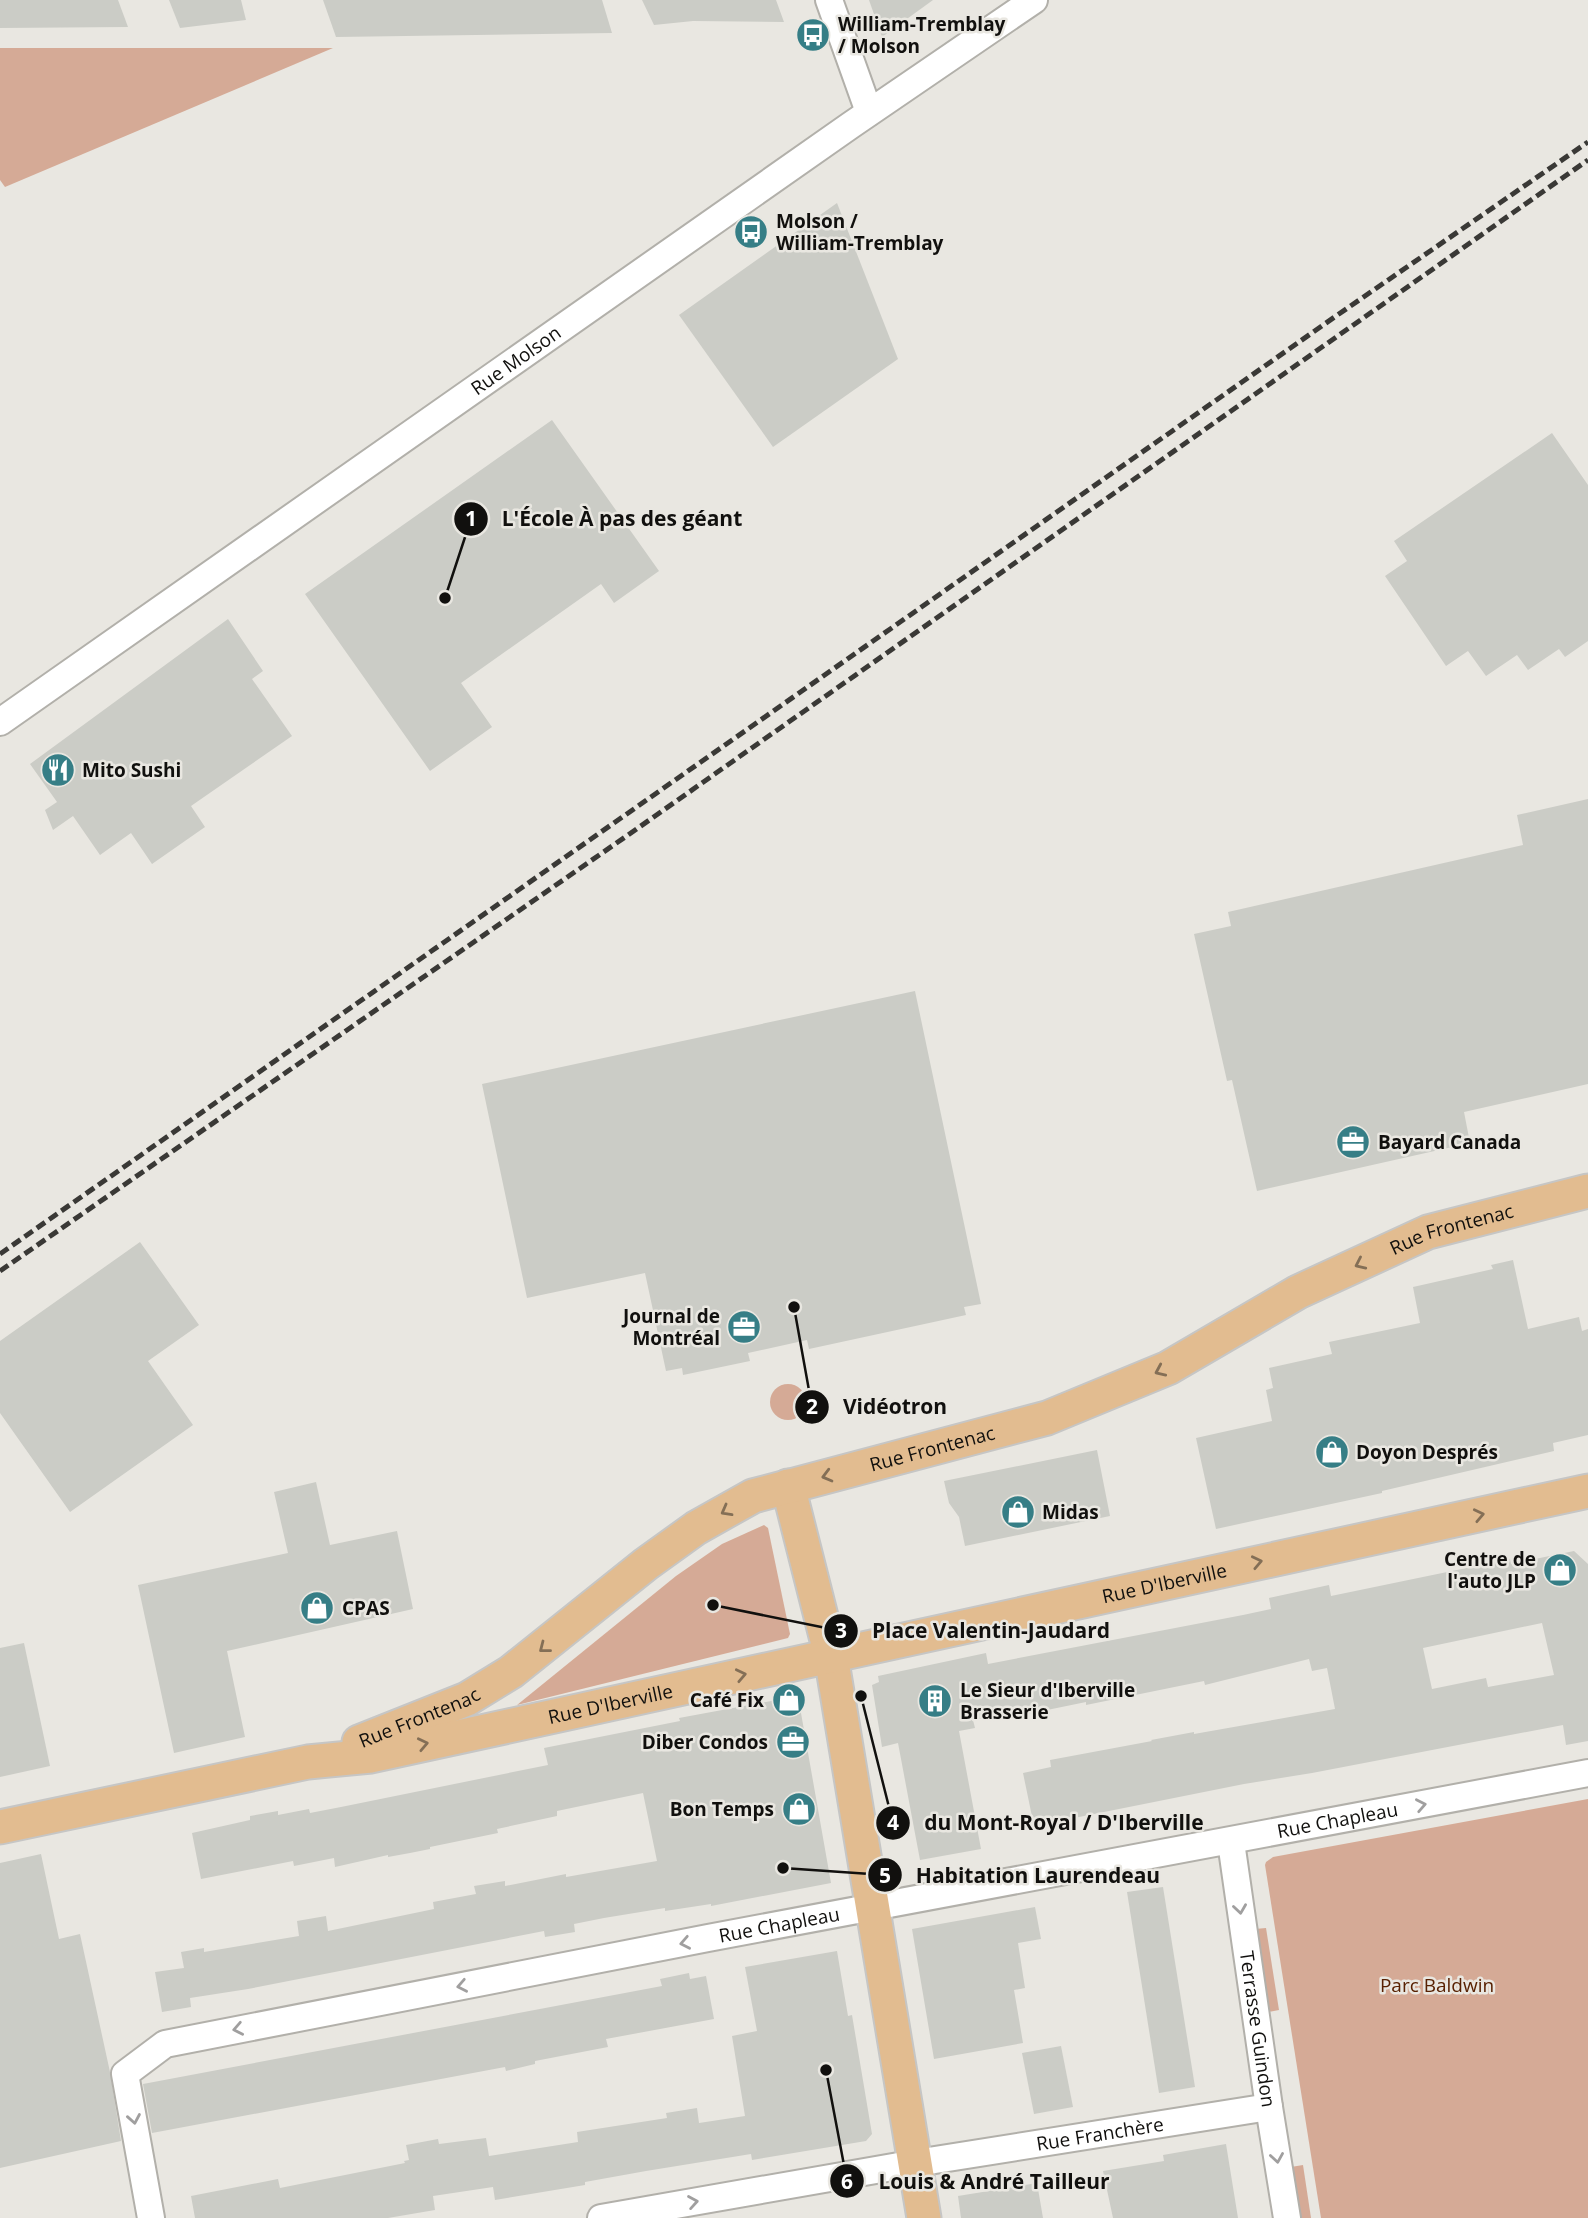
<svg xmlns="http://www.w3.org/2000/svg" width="1588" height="2218" font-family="'Open Sans',sans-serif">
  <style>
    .green { fill: #d5aa96 }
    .building { fill: #cbccc6; fill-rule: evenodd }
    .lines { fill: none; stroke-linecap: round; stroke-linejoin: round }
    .minor-casing { stroke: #b2b0aa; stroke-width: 30 }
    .major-casing { stroke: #c6c6c5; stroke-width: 37 }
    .minor { stroke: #fff; stroke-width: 26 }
    .major { stroke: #e2bc90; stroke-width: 33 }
    .rail { stroke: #3a3936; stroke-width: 5; stroke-dasharray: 10 5; stroke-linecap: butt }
    .oneway { stroke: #846f56 }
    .oneway2 { stroke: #a09f9f }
    .labels { text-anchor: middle; stroke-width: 5; stroke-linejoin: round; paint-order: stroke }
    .poi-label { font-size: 19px; font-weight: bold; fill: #11100e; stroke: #e9e7e1; text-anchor: start }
    .street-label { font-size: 19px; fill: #11100e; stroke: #e9e7e1 }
    .park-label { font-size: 19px; fill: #582102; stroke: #e9e7e1 }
    .leader { fill: none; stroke: #11100e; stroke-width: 2.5 }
    .callout-dot { fill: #11100e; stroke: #e9e7e1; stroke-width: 2.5 }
    .mark-label { font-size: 21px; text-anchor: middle; font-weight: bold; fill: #fff }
    .callout-label { font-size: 21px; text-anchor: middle; font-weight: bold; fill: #11100e; stroke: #e9e7e1; stroke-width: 5; stroke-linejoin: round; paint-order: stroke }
  </style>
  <rect width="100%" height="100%" fill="#e9e7e1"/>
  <!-- green -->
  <g class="green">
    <polygon points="0,48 333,48 5,187 0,180"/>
    <circle cx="788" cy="1402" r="18"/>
    <polygon points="764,1525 768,1528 790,1634 788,1638 517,1705 676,1576 722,1544"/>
    <polygon points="1588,1799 1588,2218 1321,2218 1265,1865 1266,1862 1273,1857"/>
    <polygon points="1266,1928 1279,2010 1268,2012 1255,1929"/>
    <polygon points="1303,2165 1311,2218 1300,2218 1291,2167"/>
  </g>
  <!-- building -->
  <g class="building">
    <polygon points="0,0 118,0 128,27 0,28"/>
    <polygon points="169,0 241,0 246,20 180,28"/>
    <polygon points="323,0 602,0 612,33 336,37"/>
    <polygon points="642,0 776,0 784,22 693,21 654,25"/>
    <polygon points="869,0 933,0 882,37"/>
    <polygon points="837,203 898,359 773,447 679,315"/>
    <polygon points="552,420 659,571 614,603 601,584 461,683 492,727 430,771 305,594"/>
    <polygon points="1552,433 1588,485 1588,641 1565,657 1559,649 1528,670 1517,655 1486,676 1468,651 1446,666 1385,576 1407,561 1394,541"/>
    <polygon points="228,619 263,671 252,679 292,736 191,806 205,827 152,864 131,833 100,855 73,816 53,830 45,810 57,802 30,764"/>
    <polygon points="1588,799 1588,1084 1464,1112 1470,1143 1257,1191 1232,1080 1227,1081 1194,934 1231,926 1228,912 1523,845 1517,815"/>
    <polygon points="915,991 981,1304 964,1307 966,1315 809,1349 807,1340 748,1353 750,1361 683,1375 682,1368 666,1371 645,1273 527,1298 482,1084"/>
    <polygon points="140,1242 199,1325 148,1361 193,1425 70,1512 0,1413 0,1341"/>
    <polygon points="1513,1260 1528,1329 1579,1317 1582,1331 1588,1329 1588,1435 1553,1443 1554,1451 1382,1491 1382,1493 1216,1529 1196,1438 1272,1421 1266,1390 1273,1388 1269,1368 1332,1354 1329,1342 1420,1323 1413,1287 1493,1269 1491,1265"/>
    <polygon points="1097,1450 1110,1516 965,1546 959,1517 949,1503 944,1481"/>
    <polygon points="316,1482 330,1545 397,1531 413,1609 227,1651 245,1737 174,1753 138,1585 288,1553 274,1492"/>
    <path d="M1574 1551 1588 1564V1741L1566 1745 1563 1725 1312 1773 1244 1784 1034 1826 1023 1773 1051 1767 1050 1760 1152 1741 1151 1740 1194 1732V1734L1335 1709 1327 1668 1312 1671 1309 1659 1205 1685 1204 1681 1086 1705V1702L1018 1716V1713L973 1720 975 1728 959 1731 981 1849 920 1860 898 1743 882 1747 872 1685 879 1682 878 1676 986 1653 988 1664 1243 1615 1271 1609 1269 1598 1329 1585 1331 1596 1510 1559 1511 1564ZM1542 1623 1554 1675 1488 1687 1486 1678 1432 1689 1423 1648Z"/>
    <polygon points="24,1643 50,1766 0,1777 0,1648"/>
    <polygon points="798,1696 831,1883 711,1906 711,1904 665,1911 665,1908 604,1918 574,1924 575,1932 545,1937 544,1931 248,1989 190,1998 191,2007 162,2012 155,1972 184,1968 181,1952 204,1948 204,1952 299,1936 297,1921 326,1916 328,1931 434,1909 433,1902 476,1894 474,1886 505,1881 505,1886 566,1874 566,1877 657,1861 643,1793 557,1811 557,1816 497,1829 498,1833 430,1847 430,1849 410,1853 388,1857 388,1855 335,1867 334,1858 294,1866 293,1861 201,1879 192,1833 250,1820 250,1816 278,1811 278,1815 309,1809 310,1813 341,1807 548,1765 544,1748 680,1721 679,1718"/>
    <polygon points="41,1854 59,1939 80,1934 110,2072 121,2141 0,2168 0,1863"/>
    <polygon points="1163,1887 1195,2087 1159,2093 1127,1892"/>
    <polygon points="1035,1907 1041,1939 1018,1943 1025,1988 1014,1990 1023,2043 934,2059 912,1929"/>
    <polygon points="837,1951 848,2016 852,2015 872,2134 866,2141 752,2160 751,2154 646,2171 585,2182 585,2185 495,2200 493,2187 433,2196 435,2210 388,2218 195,2218 191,2196 278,2179 280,2188 405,2163 404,2161 409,2160 406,2145 438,2139 439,2144 486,2138 489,2156 578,2142 577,2132 667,2118 666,2113 697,2108 699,2123 745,2116 732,2036 757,2031 745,1967"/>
    <polygon points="689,1973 690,1979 706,1976 714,2019 606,2039 608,2047 535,2061 535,2064 506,2071 505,2067 152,2133 143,2084 662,1986 660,1979"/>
    <polygon points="1061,2046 1073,2107 1034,2114 1022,2053"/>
    <polygon points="1226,2144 1238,2218 1113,2218 1103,2171 1164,2161 1163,2155"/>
    <polygon points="1037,2183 1043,2218 961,2218 958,2196"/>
  </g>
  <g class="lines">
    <!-- minor casing -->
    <g class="minor-casing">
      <g id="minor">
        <polyline points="829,0 869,112"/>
        <path id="s1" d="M0 722 851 125 1034 0"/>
        <path id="s2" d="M1231 1842 1269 2107 1287 2218"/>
        <path id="s3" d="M151 2218 125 2074 165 2044 708 1938 1588 1773"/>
        <path id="s4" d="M601 2218 916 2163 1269 2107"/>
      </g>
    </g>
    <!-- major casing -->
    <g class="major-casing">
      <g id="major">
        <polyline points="788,1486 831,1656 924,2218"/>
        <path id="s5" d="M359 1742 467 1699 511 1672 646 1564 696 1528 753 1496 1047 1418 1168 1368 1298 1292 1428 1232 1588 1191"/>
        <path id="s6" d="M0 1827 308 1762 371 1756 1588 1491"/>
      </g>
    </g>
    <!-- minor -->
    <use href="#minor" class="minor"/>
    <!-- major -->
    <use href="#major" class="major"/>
    <!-- rail -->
    <g class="rail">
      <polyline points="0,1254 1336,316 1588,142"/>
      <polyline points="0,1271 628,835 1588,160"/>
    </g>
  </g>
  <!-- one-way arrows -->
  <defs><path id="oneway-chevron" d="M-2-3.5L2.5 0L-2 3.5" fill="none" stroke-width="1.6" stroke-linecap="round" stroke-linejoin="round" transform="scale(1.75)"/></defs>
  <g class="oneway">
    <use href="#oneway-chevron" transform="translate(1360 1264) rotate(155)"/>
    <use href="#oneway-chevron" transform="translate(1160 1371) rotate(156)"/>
    <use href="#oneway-chevron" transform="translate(827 1476) rotate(165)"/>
    <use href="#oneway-chevron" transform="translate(726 1511) rotate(151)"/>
    <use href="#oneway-chevron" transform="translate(1479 1515) rotate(-12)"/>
    <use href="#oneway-chevron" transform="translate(1257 1562) rotate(-12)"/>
    <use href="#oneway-chevron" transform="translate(544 1648) rotate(142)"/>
    <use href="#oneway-chevron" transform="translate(741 1675) rotate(-12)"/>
    <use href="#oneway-chevron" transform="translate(423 1744) rotate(-12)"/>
  </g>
  <g class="oneway2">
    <use href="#oneway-chevron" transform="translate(1421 1805) rotate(-11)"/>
    <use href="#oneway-chevron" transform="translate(1240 1909) rotate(82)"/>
    <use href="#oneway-chevron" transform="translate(685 1943) rotate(169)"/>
    <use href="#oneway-chevron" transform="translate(462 1986) rotate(169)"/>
    <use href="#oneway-chevron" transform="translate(238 2029) rotate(169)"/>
    <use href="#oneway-chevron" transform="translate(134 2119) rotate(80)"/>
    <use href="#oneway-chevron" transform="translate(1277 2158) rotate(81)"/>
    <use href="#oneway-chevron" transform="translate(693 2202) rotate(-10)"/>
  </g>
  <!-- icons -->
  <defs>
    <g id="bus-disc" transform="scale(1.75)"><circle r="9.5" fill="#367e86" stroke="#e9e7e1"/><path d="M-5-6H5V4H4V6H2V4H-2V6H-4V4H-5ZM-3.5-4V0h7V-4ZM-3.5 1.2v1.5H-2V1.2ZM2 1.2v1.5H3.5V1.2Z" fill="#fff"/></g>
    <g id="restaurant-disc" transform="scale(1.75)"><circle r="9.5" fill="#367e86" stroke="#e9e7e1"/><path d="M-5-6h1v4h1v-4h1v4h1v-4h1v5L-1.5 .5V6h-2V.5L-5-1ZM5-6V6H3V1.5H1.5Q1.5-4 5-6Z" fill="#fff"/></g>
    <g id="office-disc" transform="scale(1.75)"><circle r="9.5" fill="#367e86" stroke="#e9e7e1"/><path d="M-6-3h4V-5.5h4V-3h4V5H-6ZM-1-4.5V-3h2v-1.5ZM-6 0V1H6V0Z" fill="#fff"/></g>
    <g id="shop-disc" transform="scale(1.75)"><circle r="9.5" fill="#367e86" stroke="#e9e7e1"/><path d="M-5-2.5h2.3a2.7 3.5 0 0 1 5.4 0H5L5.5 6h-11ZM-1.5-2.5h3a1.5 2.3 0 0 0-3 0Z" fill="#fff"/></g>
    <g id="building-disc" transform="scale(1.75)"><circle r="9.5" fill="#367e86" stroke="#e9e7e1"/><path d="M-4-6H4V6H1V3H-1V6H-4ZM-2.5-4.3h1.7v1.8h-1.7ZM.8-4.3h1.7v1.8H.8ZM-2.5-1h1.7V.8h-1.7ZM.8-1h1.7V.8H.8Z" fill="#fff"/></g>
  </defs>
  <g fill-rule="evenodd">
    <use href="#bus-disc" x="813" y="35"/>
    <use href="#bus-disc" x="751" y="232"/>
    <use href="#restaurant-disc" x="58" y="770"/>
    <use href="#office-disc" x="1353" y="1142"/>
    <use href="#office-disc" x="744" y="1327"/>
    <use href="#shop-disc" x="1332" y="1452"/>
    <use href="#shop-disc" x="1018" y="1512"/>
    <use href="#shop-disc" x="1560" y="1570"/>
    <use href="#shop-disc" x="317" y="1608"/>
    <use href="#shop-disc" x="789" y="1700"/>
    <use href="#building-disc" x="935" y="1701"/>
    <use href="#office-disc" x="793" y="1742"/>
    <use href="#shop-disc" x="799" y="1809"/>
  </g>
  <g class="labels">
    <!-- poi labels -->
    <g class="poi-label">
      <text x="838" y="31">William-Tremblay<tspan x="838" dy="22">/ Molson</tspan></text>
      <text x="776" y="228">Molson /<tspan x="776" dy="22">William-Tremblay</tspan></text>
      <text x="82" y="777">Mito Sushi</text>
      <text x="1378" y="1149">Bayard Canada</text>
      <text x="720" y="1323" text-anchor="end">Journal de<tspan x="720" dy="22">Montréal</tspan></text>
      <text x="1356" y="1459">Doyon Després</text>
      <text x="1042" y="1519">Midas</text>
      <text x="1536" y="1566" text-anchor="end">Centre de<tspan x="1536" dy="22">l'auto JLP</tspan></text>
      <text x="342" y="1615">CPAS</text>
      <text x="960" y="1697">Le Sieur d'Iberville<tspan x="960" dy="22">Brasserie</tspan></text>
      <text x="764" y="1707" text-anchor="end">Café Fix</text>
      <text x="768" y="1749" text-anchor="end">Diber Condos</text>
      <text x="774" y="1816" text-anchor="end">Bon Temps</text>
    </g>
    <!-- street labels -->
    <g class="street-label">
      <text dy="7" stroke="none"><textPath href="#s1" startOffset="630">Rue Molson</textPath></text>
      <text dy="7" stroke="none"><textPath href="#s5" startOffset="1220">Rue Frontenac</textPath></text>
      <text dy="7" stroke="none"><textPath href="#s5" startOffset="653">Rue Frontenac</textPath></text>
      <text dy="7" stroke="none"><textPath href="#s6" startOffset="1190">Rue D'Iberville</textPath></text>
      <text dy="7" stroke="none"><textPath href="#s6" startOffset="623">Rue D'Iberville</textPath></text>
      <text dy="7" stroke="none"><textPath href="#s5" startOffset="65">Rue Frontenac</textPath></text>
      <text dy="7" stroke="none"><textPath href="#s3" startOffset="1390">Rue Chapleau</textPath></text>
      <text dy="7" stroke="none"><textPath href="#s3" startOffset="822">Rue Chapleau</textPath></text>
      <text dy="7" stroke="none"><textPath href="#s2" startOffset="189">Terrasse Guindon</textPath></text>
      <text dy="7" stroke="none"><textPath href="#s4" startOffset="506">Rue Franchère</textPath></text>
    </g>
    <!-- park labels -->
    <g class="park-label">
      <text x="1437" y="1992">Parc Baldwin</text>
    </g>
  </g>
  <!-- callouts -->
  <path class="leader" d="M445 598L471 519M794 1307L812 1407M713 1605L841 1631M861 1696L893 1823M783 1868L885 1875M826 2070L847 2181"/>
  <g class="callout-dot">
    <circle cx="445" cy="598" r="7"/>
    <circle cx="794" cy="1307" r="7"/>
    <circle cx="713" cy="1605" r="7"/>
    <circle cx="861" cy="1696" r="7"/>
    <circle cx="783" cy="1868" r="7"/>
    <circle cx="826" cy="2070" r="7"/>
    <circle cx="471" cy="519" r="18"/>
    <circle cx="812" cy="1407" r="18"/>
    <circle cx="841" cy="1631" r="18"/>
    <circle cx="893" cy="1823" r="18"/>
    <circle cx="885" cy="1875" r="18"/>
    <circle cx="847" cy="2181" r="18"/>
  </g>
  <g class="mark-label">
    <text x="471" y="526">1</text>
    <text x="812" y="1414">2</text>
    <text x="841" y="1638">3</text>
    <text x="893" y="1830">4</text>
    <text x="885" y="1883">5</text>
    <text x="847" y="2189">6</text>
  </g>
  <g class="callout-label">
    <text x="622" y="526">L'École À pas des géant</text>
    <text x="895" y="1414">Vidéotron</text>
    <text x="991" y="1638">Place Valentin-Jaudard</text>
    <text x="1064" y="1830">du Mont-Royal / D'Iberville</text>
    <text x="1038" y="1883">Habitation Laurendeau</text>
    <text x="994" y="2189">Louis &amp; André Tailleur</text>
  </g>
</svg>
